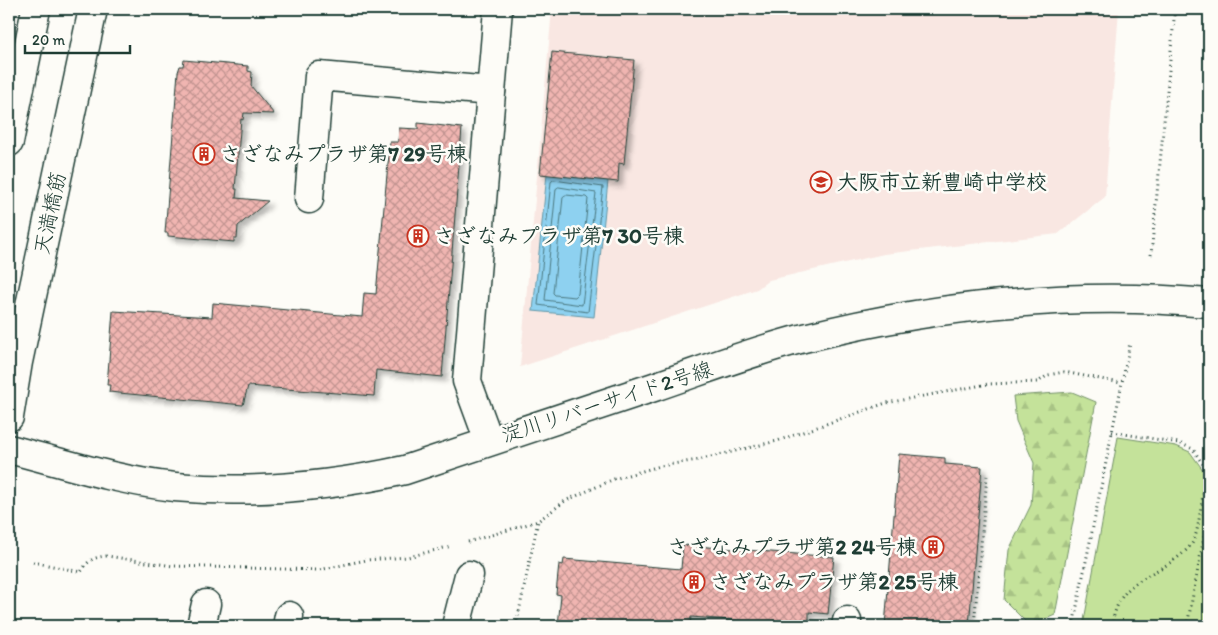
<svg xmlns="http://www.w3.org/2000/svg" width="1218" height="635" font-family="Itim,'Klee One',sans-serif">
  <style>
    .built { fill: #f9e7e2 }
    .forest { fill: url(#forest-firs); stroke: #729067 }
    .green { fill: #c4e29a; stroke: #729067 }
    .water { fill: #8ed1f0; stroke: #6296a5 }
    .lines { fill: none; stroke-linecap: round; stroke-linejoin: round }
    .shore { stroke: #4b787f; stroke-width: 1 }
    .building { fill: url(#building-cross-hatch); stroke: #1f3d34; filter: url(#shadow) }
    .minor-casing { stroke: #1f3d34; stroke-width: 31 }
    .path { stroke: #1f3d34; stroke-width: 3; stroke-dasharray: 1 4; stroke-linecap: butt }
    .minor { stroke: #fdfcf7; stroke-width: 28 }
    .labels { text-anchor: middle; stroke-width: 5; stroke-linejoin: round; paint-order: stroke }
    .poi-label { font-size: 21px; font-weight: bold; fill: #1f3d34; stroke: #fdfcf7; text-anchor: start }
    .street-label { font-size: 21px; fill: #1f3d34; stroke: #fdfcf7 }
  </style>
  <defs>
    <pattern id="forest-firs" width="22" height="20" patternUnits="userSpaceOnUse" patternTransform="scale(1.25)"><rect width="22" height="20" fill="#c4e29a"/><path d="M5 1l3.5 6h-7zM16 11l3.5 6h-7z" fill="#a8c385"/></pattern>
    <pattern id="building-cross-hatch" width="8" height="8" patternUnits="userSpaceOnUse" patternTransform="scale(1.25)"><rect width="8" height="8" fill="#f0b5b1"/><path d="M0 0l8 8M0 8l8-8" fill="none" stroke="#c29491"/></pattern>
    <filter id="shadow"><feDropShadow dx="4.5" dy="4.5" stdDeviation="2.5" flood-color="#0004"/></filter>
  </defs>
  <rect width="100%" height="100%" fill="#fdfcf7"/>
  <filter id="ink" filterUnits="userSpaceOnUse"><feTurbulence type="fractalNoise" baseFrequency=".02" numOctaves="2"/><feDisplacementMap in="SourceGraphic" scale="10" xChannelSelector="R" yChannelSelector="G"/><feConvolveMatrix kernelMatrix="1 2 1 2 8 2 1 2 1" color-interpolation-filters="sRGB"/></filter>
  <g filter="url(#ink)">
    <!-- built -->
    <polygon class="built" points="552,9 1119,9 1105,197 1058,234 884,254 769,280 757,289 520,367"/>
    <!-- forest -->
    <polygon class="forest" points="1072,392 1096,402 1055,615 1030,626 1004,600 1009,550 1031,505 1034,463 1016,421 1013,396"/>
    <!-- green -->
    <polygon class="green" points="1118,437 1176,446 1190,452 1203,470 1209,466 1209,626 1083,626"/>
    <!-- water -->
    <polygon class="water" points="547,174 608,181 594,317 533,311"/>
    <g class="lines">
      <!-- shore -->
      <g class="shore">
        <polygon points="554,180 603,187 588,312 538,305 551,182"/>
        <polygon points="559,187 596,193 582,305 545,300 556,189"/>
        <polygon points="566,195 586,197 588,199 578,294 575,297 555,295 553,293 563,197"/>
      </g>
    </g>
    <!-- building -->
    <g class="building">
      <polygon points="552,52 634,60 624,164 619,163 618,182 540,174"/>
      <polygon points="184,60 248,66 248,71 252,72 251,86 274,114 244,113 243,120 241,119 235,189 237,189 236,198 268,201 238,226 237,239 234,239 234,242 168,236 168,233 165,233 178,72 180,66 183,66"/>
      <polygon points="418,123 462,128 442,377 376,370 374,396 248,386 243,405 109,392 110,385 107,385 113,311 212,317 213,303 362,317 364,293 376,294 390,142 398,142 399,128 418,129"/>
      <polygon points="899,454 945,458 945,464 982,467 969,626 885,626"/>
      <polygon points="683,545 834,557 828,614 809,612 809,626 691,617 690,626 558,626 561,595 556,594 559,564 563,565 564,559 681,569"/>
    </g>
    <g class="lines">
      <!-- minor casing -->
      <g class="minor-casing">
        <g id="minor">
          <polyline points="9,142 36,9"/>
          <polyline points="309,199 319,76 491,91"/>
          <polyline points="9,417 18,362 93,9"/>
          <polyline points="489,441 467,381 498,9"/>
          <path d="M9 449C63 463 119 481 175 487 254 494 328 487 405 470 488 443 571 415 654 387 704 370 753 351 804 338 936 305 1073 291 1209 303"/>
          <polyline points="201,626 206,604"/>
          <polyline points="287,626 289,616"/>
          <polyline points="456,626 469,575"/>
          <polyline points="846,626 847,621"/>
        </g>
      </g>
      <!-- path -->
      <g class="path">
        <polyline points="1151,255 1175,9"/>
        <polyline points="1112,432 1179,443 1193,449 1209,474"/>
        <polyline points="468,542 538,521 565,501 614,479 660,466 698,460 777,441 886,403 988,384 1038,382 1048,375 1064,372 1121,383"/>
        <path d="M33 562 81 572C88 560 94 557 107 556L173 566 319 570 366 560 408 557 452 546"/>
        <polyline points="516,626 538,521"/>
        <polyline points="974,626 987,476"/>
        <polyline points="1073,626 1130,343"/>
        <path d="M1112 626C1119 572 1162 579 1191 545 1201 532 1200 491 1209 475"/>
        <polyline points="1187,626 1209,511"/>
      </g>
      <!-- minor -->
      <use href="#minor" class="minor"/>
    </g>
  </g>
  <!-- icons -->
  <defs>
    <g id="building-ring" transform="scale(1.125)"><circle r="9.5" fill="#fdfcf7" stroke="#c8321e" stroke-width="1.5"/><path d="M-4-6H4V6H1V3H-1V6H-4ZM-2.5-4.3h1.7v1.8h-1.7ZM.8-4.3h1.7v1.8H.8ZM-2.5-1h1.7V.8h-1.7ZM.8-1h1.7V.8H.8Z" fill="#c8321e"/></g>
    <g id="school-ring" transform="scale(1.125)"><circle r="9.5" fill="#fdfcf7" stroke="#c8321e" stroke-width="1.5"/><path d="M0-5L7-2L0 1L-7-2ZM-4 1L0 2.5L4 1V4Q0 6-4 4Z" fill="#c8321e"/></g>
  </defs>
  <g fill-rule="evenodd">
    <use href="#building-ring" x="204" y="154"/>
    <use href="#school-ring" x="821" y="182"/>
    <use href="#building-ring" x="418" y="236"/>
    <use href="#building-ring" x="933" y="547"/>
    <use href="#building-ring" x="694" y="582"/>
  </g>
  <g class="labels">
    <!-- poi labels -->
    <g class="poi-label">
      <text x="220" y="161">さざなみプラザ第7 29号棟</text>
      <text x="837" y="189">大阪市立新豊崎中学校</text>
      <text x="434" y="243">さざなみプラザ第7 30号棟</text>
      <text x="917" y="554" text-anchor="end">さざなみプラザ第2 24号棟</text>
      <text x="710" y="589">さざなみプラザ第2 25号棟</text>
    </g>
    <!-- street labels -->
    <g class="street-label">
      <text transform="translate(50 213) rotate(-78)" y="7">天満橋筋</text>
      <text transform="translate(607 402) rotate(-18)" y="7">淀川リバーサイド2号線</text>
    </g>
  </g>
  <!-- margin -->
  <rect width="1218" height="635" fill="none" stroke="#fdfcf7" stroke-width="30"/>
  <rect x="15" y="15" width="1188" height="605" fill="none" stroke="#1f3d34" stroke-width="2" filter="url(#ink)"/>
  <!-- scale -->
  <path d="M25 45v8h105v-8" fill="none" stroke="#1f3d34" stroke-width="2.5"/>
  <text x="32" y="45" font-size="15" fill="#1f3d34" stroke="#fdfcf7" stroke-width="4" paint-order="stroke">20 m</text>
</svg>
